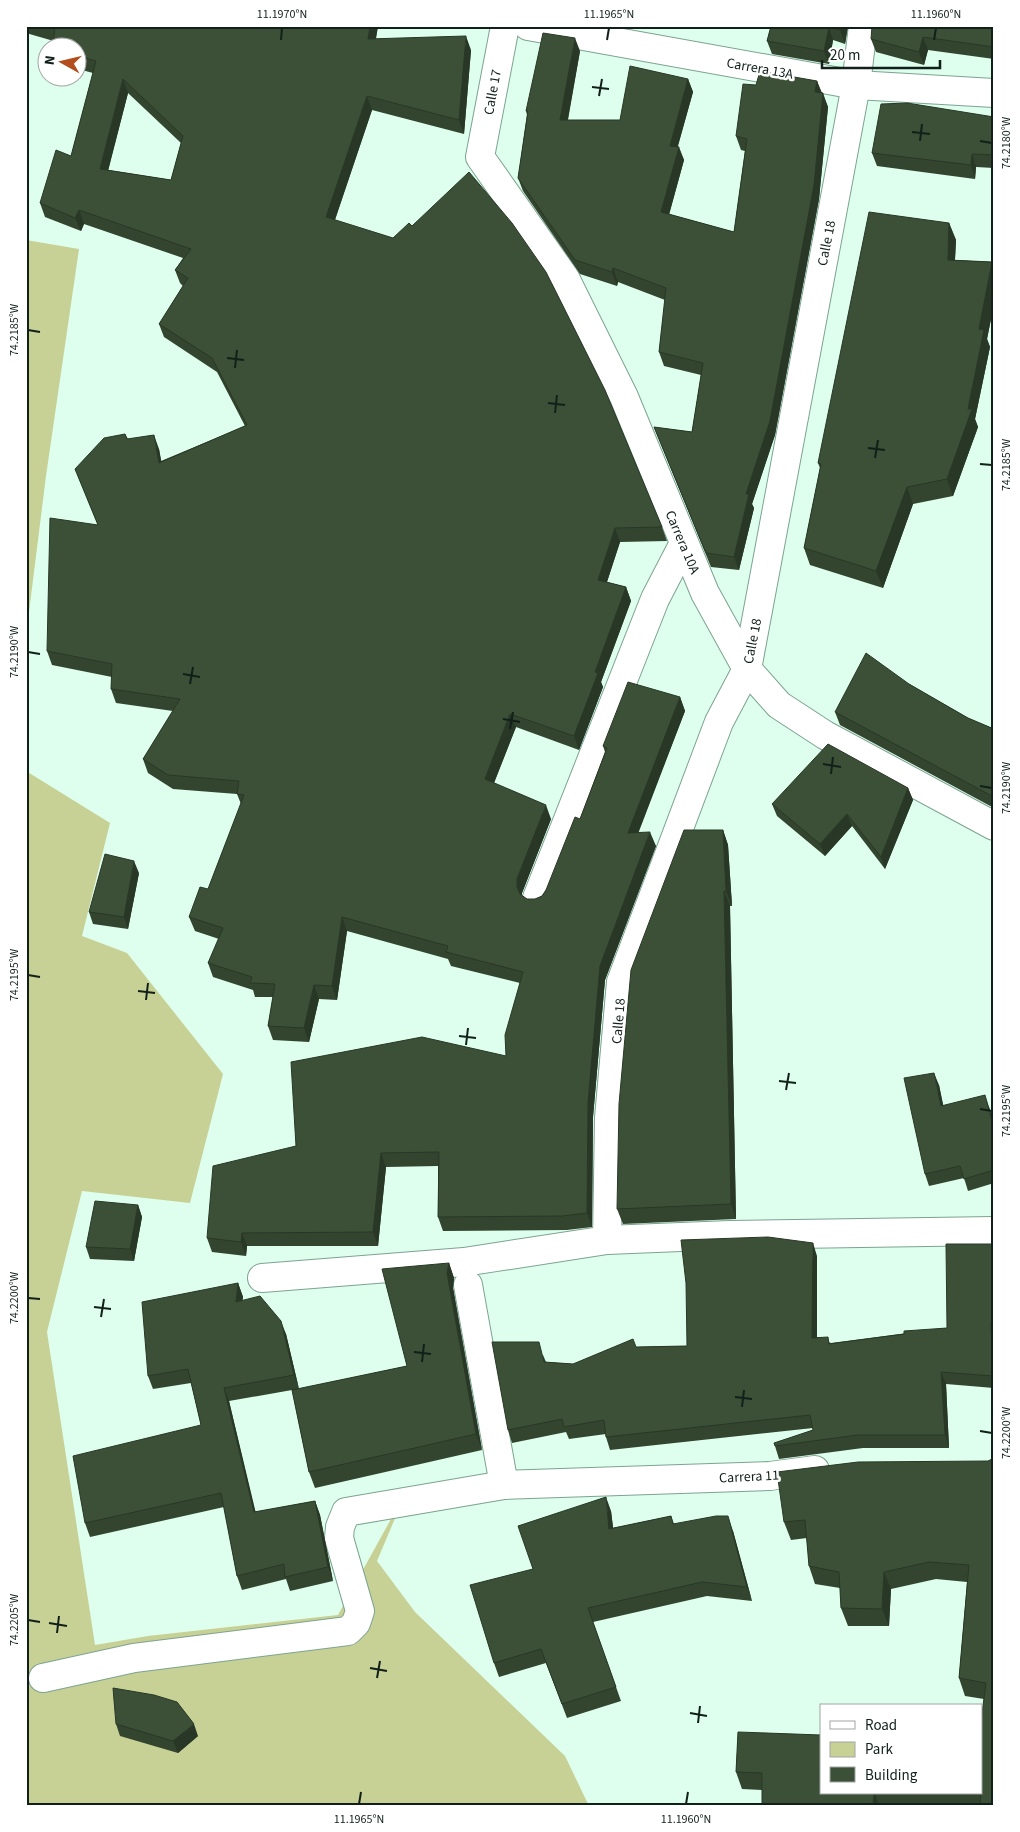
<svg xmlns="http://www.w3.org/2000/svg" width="1020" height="1832" font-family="'Source Sans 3',sans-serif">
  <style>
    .green { fill: #c7d195 }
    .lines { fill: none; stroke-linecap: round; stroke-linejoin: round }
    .minor-casing { stroke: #7da391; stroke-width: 30 }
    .minor { stroke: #fff; stroke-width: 28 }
    .wall { fill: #33452e; fill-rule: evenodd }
    .shaded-wall { fill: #293826 }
    .building { fill: #3b5036; stroke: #293826; fill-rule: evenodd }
    .ticks { fill: none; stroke: #112019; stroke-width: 2 }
    .labels { text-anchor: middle; stroke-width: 5; stroke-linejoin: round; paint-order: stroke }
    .street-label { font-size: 14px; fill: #112019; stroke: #fff }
    .neatline { fill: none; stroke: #112019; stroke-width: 2 }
    .ticks-label { font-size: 12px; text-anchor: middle; fill: #112019 }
  </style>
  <rect width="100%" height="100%" fill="#defeee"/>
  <!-- green -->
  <g class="green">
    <polygon points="26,240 79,249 46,476 26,636"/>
    <polygon points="26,771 110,823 82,936 127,953 223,1074 190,1203 82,1191 47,1332 95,1645 148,1636 338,1615 407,1490 377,1561 415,1612 565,1756 589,1806 26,1806"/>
  </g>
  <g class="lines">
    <!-- minor casing -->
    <g class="minor-casing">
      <g id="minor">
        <polyline points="505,26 480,157 565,278 624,397 705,593 747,669 779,705 825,735 994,826"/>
        <polyline points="528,26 856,85 994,93"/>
        <polyline points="537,898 655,599 683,545"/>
        <polyline points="607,1240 609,1118 621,982 719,722 747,669 856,85 863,26"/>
        <polyline points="262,1278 464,1262 607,1240 730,1235 994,1231"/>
        <polyline points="468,1285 504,1485"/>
        <polyline points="43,1678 134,1658 348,1631 356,1623 360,1611 339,1538 340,1527 346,1512 504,1485 770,1476 815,1470"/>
      </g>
    </g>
    <!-- minor -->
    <use href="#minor" class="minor"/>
  </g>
  <!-- wall -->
  <g class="wall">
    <path d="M26 26H378L376 39 471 50 464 134 372 110 335 220 662 527 667 541 620 542 607 582 626 587 631 601 601 682 603 687 579 750 516 727 494 783 551 819 522 893V896L527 899H535L542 896 546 890 580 819 605 752 603 746 680 697 685 711 638 832 656 846 605 980 593 1117 592 1227 567 1230 443 1231 438 1217V1166L386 1167 378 1246H247L246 1256 212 1252 207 1238 296 1146 506 1056 520 983 451 966 448 959 347 931 337 1000 319 999 309 1042 273 1040 268 1026 273 997H255L253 990 213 977 208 963 219 939 195 931 189 917 208 889 241 804 237 794 173 789 148 773 143 759 173 711 116 703 111 689 112 677 52 665 47 651 98 525 75 469 125 434 128 439 159 449 161 461 245 426 217 372 164 337 159 324 183 286 180 283 175 270 183 258 84 224 81 231 45 217 40 203 71 156 93 73 78 69V48L26 33ZM128 93 181 143 171 180 108 170Z"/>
    <polygon points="771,26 848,26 845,44 833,40 829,64 772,54 767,41"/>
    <polygon points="994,26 994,59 928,50 924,65 876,52 871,39"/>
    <polygon points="580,51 568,120 620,120 688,79 693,92 678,146 684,160 669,214 734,232 745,151 741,150 736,136 756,85 817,81 828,107 819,199 775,435 752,504 754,508 739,570 711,567 654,427 692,432 701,375 664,366 659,352 665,300 618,282 617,286 580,274 523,191 518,178 527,115 526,111"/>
    <polygon points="994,117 994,168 976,167 975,179 877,166 872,153"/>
    <polygon points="949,223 956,240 955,260 992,262 994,267 994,304 987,339 990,347 975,419 978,427 953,496 913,504 883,588 810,565 804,548 820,468 818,463"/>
    <polygon points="909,684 968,718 994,729 994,808 840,725 835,712"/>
    <polygon points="908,788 913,800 885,869 852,826 825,856 777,816 772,804"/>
    <polygon points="723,830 728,845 732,906 730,906 736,1219 623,1224 617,1209"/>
    <polygon points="139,873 128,929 93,924 89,912"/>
    <polygon points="939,1085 943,1106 989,1107 994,1124 994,1183 968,1191 964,1178 929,1186 925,1174"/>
    <polygon points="138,1205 142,1217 134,1261 90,1259 86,1247"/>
    <polygon points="994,1244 994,1388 946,1384 949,1448 863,1448 779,1459 775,1446 813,1430 813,1428 610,1450 606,1437 606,1434 569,1439 566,1432 512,1443 508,1430 543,1355 546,1362 573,1364 636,1347 687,1346 817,1256 817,1337 831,1343 947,1328"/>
    <polygon points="449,1263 454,1278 453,1288 482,1450 315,1488 309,1472 292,1390 229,1401 255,1512 315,1501 320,1515 333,1581 290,1591 286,1579 242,1590 237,1576 224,1507 90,1537 85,1523 201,1425 191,1383 153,1389 148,1376 238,1283 243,1297 242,1300 286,1334 299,1389 407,1366"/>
    <polygon points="988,1461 994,1806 762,1806 762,1790 742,1789 736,1772 738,1732 821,1793 981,1793 984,1699 965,1696 959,1678 967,1582 936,1579 891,1589 889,1626 848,1626 841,1608 840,1588 815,1584 809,1566 807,1538 791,1540 784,1522"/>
    <polygon points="611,1511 613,1528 671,1516 674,1524 733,1531 752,1601 707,1596 593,1622 621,1701 567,1718 546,1663 499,1677 494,1663 533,1569"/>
    <polygon points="116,1724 198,1736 178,1753 120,1736"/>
  </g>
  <!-- shaded-wall -->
  <g class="shaded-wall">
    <polygon points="370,26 378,26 373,53 368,39"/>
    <polygon points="841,26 848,26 845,44 840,30"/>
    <polygon points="829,27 833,40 829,64 824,51"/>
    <polygon points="466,36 471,50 464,134 459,120"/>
    <polygon points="923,37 928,50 924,65 919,52"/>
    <polygon points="575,38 580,51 565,134 560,120"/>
    <polygon points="123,79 128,93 105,183 100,169"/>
    <polygon points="688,79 693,92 674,159 670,146"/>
    <polygon points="817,81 822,95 815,92"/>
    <polygon points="823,93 828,107 819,199 775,435 752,504 754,508 739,570 734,557"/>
    <polygon points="367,96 372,110 331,231 326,217"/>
    <polygon points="679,147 684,160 666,226 661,212"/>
    <polygon points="972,154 976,167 975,179 971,165"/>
    <polygon points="79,210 84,224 81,231 75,218"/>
    <polygon points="949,223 956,240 954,277 948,260"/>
    <polygon points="992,262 994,267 994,304 987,339 990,347 975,419 978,427 953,496 947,479 968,409 979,329"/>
    <polygon points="613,268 618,282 617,286 612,272"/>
    <polygon points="154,435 159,449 164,476 159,463"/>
    <polygon points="907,487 913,504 883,588 876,571"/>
    <polygon points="615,528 620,542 603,594 598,580"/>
    <polygon points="626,587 631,601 601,682 603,687 579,750 574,736 595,672"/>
    <polygon points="680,697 685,711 633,847 628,833"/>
    <polygon points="510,714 516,727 490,793 485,779"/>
    <polygon points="908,788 913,800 885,869 881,857"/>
    <polygon points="546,805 551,819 522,893 522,901 517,887 517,879"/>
    <polygon points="847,814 852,826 825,856 820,844"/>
    <polygon points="723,830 728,845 732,906 726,891"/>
    <polygon points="650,832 656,846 605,980 593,1117 592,1227 587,1213 588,1103 600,966"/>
    <polygon points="134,861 139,873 128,929 124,917"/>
    <polygon points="724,891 730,906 736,1219 731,1204"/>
    <polygon points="342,917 347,931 337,1000 332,986"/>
    <polygon points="314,985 319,999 309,1042 304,1028"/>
    <polygon points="934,1073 939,1085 946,1118 941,1106"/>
    <polygon points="985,1095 989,1107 994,1124 994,1129"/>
    <polygon points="381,1153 386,1167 378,1246 373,1232"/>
    <polygon points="138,1205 142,1217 134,1261 130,1249"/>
    <polygon points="242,1233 247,1246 246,1256 241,1242"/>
    <polygon points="813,1243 817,1256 817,1351 812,1338"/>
    <polygon points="449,1263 454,1278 453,1288 482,1450 476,1434 447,1273"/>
    <polygon points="238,1283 243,1297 241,1316 236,1302"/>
    <polygon points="281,1321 286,1334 299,1389 294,1375"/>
    <polygon points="991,1323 994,1330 994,1377 993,1376"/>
    <polygon points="941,1372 946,1384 949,1448 945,1435"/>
    <polygon points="224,1388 229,1401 259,1526 254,1512"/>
    <polygon points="606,1497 611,1511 615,1543 609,1529"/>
    <polygon points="315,1501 320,1515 333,1581 328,1567"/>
    <polygon points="728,1516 733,1531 752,1601 747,1587"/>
    <polygon points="884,1572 891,1589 889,1626 882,1609"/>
    <polygon points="194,1724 198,1736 178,1753 173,1741"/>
    <polygon points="874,1793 875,1793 879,1806 873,1806"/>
  </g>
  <!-- building -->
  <g class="building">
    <path d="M48 26H370L368 39 466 36 459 120 367 96 326 217 393 238 409 223 412 226 469 172 512 223 546 272 605 390 662 527 615 528 598 580 626 587 595 672 598 673 574 736 510 714 485 779 546 805 517 879V887L520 894 527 899H535L542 896 546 890 575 817 580 819 607 748 603 746 628 682 680 697 628 833 650 832 600 966 588 1103 587 1213 562 1216 438 1217 439 1152 381 1153 373 1232 242 1233 241 1242 207 1238 213 1166 296 1146 291 1062 422 1037 506 1056 505 1035 523 972 446 952 448 946 342 917 332 986 314 985 304 1028 268 1026 275 984 250 983 252 977 208 963 223 928 189 917 200 887 208 889 244 795 237 794 239 781 168 775 143 759 180 699 111 689 112 664 47 651 50 518 98 525 75 469 104 438 125 434 127 439 154 435 159 463 247 425 212 358 159 324 188 278 175 270 191 249 79 210 75 218 40 203 56 150 71 156 96 61 78 56V48H52L55 28ZM123 79 183 136 171 180 100 169Z"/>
    <polygon points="771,26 841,26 840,30 829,27 824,51 767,41"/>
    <polygon points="872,26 994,26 994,47 923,37 919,52 871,39"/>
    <polygon points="543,33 575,38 560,120 620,120 630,66 688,79 670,146 679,147 661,212 734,232 747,139 736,136 743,84 756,85 760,71 817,81 815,92 823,93 814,185 770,421 746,494 749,494 734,557 706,553 654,427 692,432 703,363 659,352 666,288 613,268 612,272 575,260 518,178 528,111 526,111"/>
    <polygon points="907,103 994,117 994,155 972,154 971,165 872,153 881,104"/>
    <polygon points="869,212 949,223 948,260 992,262 979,329 984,330 968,409 972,409 947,479 907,487 876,571 804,548 821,464 818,463"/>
    <polygon points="866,653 909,684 968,718 994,729 994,794 992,796 835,712"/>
    <polygon points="828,744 908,788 881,857 847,814 820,844 772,804"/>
    <polygon points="684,830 723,830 726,891 724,891 731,1204 617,1209 619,1104 631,970"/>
    <polygon points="105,854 134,861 124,917 89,912"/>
    <polygon points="934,1073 941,1106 985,1095 994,1129 994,1170 964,1179 960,1166 925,1174 904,1078"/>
    <polygon points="95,1201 138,1205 130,1249 86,1247"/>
    <polygon points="768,1237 813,1243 812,1338 828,1337 829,1344 904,1334 904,1331 947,1328 946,1244 994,1244 994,1323 991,1323 993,1376 941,1372 945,1435 858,1435 775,1446 774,1443 813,1430 810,1415 606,1437 604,1420 564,1427 562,1419 508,1430 492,1342 539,1342 544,1362 573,1364 633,1339 636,1347 687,1346 686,1283 681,1240"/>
    <polygon points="449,1263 447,1273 476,1434 309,1472 292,1390 407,1366 382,1269"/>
    <polygon points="238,1283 236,1302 260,1296 281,1321 294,1375 224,1388 254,1512 315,1501 328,1567 285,1577 284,1564 237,1576 221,1493 85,1523 73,1456 201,1425 188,1369 148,1376 142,1302"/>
    <polygon points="994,1458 994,1806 980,1806 981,1793 981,1721 986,1683 959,1678 969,1565 929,1562 884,1572 882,1609 841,1608 839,1572 809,1566 805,1520 784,1522 777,1472 858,1462 988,1461"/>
    <polygon points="606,1497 609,1529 671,1516 673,1524 716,1516 728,1516 747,1587 702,1582 588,1608 616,1687 562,1704 541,1649 494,1663 470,1585 533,1569 518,1526"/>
    <polygon points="113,1688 154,1695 177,1702 194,1724 173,1741 116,1724"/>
    <polygon points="738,1732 821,1735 821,1793 874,1793 873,1806 762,1806 762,1773 736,1772"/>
  </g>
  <!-- ticks -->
  <path class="ticks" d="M281 40 282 28M607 40 609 28M934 40 936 28M592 87 609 89M599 96 602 79M912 132 930 134M920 141 922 124M980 141 992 143M28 330 40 332M227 358 244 360M235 368 237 350M548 403 565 405M555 413 557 395M868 448 885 450M875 458 878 440M980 464 992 465M28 652 40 654M183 674 200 677M190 684 193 667M503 719 520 722M510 729 513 712M823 764 841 767M831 774 833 757M980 786 992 788M28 975 40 977M138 991 155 993M146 1000 148 983M459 1036 476 1038M466 1045 468 1028M779 1081 796 1083M786 1090 789 1073M980 1109 992 1111M28 1298 40 1299M94 1307 111 1309M101 1317 104 1299M414 1352 431 1354M422 1362 424 1344M735 1397 752 1399M742 1407 744 1390M980 1431 992 1433M28 1620 40 1622M49 1623 67 1626M57 1633 59 1616M370 1668 387 1671M377 1678 380 1661M690 1713 707 1716M698 1723 700 1706M359 1804 361 1792M686 1804 688 1792"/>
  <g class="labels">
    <!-- street labels -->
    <g class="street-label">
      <text transform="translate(760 68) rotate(10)" y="5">Carrera 13A</text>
      <text transform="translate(492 92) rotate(-80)" y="5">Calle 17</text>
      <text transform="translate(826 243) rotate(-79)" y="5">Calle 18</text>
      <text transform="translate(683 542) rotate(67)" y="5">Carrera 10A</text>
      <text transform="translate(752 641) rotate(-79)" y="5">Calle 18</text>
      <text transform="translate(618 1021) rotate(-85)" y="5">Calle 18</text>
      <text transform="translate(749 1476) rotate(-3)" y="5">Carrera 11</text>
    </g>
  </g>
  <!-- border -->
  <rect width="1020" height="1832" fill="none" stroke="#ffffff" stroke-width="55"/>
  <!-- legend -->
  <rect x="820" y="1704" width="162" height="90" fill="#ffffff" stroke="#a0a6a3"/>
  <rect x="830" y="1721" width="25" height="8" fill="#ffffff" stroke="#a0a6a3"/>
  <text x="865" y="1730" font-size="15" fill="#112019">Road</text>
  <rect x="830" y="1742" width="25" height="15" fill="#c7d195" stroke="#a0a6a3"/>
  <text x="865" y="1754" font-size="15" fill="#112019">Park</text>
  <rect x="830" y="1767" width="25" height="15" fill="#3b5036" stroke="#a0a6a3"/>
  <text x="865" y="1780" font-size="15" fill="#112019">Building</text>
  <!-- north arrow -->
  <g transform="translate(62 62) rotate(278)"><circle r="24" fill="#ffffff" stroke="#a0a6a3"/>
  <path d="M0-4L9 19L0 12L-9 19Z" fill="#b24d1d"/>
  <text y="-8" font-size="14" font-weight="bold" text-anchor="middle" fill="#112019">N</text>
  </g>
  <!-- scale -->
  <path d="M822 60v8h118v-8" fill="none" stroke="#112019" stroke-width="2.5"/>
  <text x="830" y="60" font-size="15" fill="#112019" stroke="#ffffff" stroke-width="4" paint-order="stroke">20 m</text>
  <rect x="28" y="28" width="964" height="1776" class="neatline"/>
  <g class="ticks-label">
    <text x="282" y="18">11.1970°N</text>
    <text x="609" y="18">11.1965°N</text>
    <text x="936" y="18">11.1960°N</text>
    <text transform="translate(1006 143) rotate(-90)" y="4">74.2180°W</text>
    <text transform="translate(14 330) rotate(-90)" y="4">74.2185°W</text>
    <text transform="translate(1006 465) rotate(-90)" y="4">74.2185°W</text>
    <text transform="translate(14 652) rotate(-90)" y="4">74.2190°W</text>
    <text transform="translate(1006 788) rotate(-90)" y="4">74.2190°W</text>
    <text transform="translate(14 975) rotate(-90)" y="4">74.2195°W</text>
    <text transform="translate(1006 1111) rotate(-90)" y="4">74.2195°W</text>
    <text transform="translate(14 1298) rotate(-90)" y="4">74.2200°W</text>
    <text transform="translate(1006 1433) rotate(-90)" y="4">74.2200°W</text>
    <text transform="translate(14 1620) rotate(-90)" y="4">74.2205°W</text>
    <text x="359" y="1823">11.1965°N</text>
    <text x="686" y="1823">11.1960°N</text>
  </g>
</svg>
